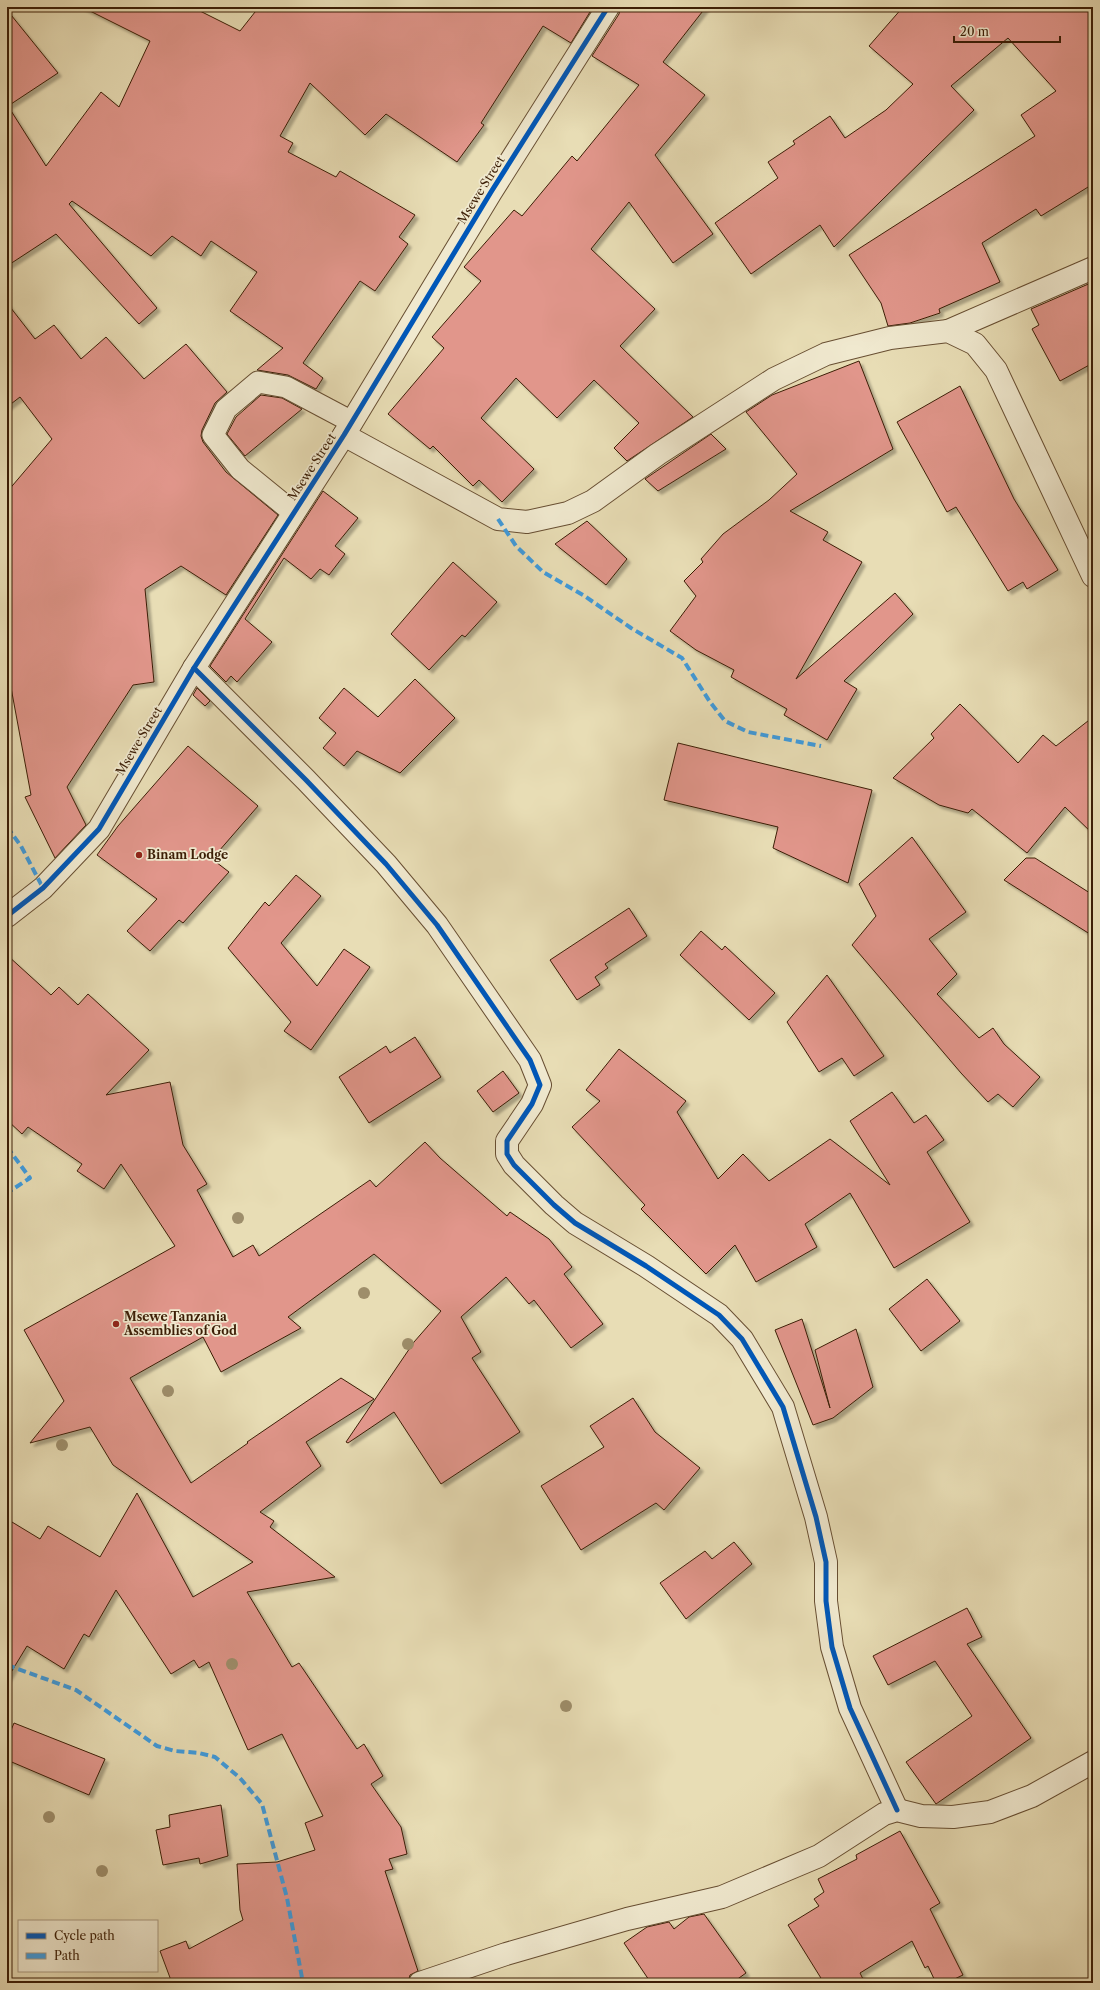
<svg xmlns="http://www.w3.org/2000/svg" width="1100" height="1990" font-family="'Libre Caslon Text',serif">
  <style>
    .building { fill: #e1968b; stroke: #3c1e06; filter: url(#shadow) }
    .lines { fill: none; stroke-linecap: round; stroke-linejoin: round }
    .lane-casing { stroke: #674e32; stroke-width: 23 }
    .street-casing { stroke: #674e32; stroke-width: 24 }
    .lane { stroke: #f0e9cf; stroke-width: 21 }
    .street { stroke: #f0e9cf; stroke-width: 22 }
    .quiet { stroke: #3f9bdd; stroke-width: 4; stroke-dasharray: 8 4; stroke-linecap: butt }
    .cycleway-casing { stroke: #f0e9cf; stroke-width: 8 }
    .cycleway { stroke: #0057b8; stroke-width: 5 }
    .tree { fill: #9e8e6b }
    .poi-dot { fill: #8f2418; stroke: #f0e9cf; stroke-width: 1.5 }
    .labels { text-anchor: middle; stroke-width: 3.5; stroke-linejoin: round; paint-order: stroke }
    .street-label { font-size: 12px; fill: #3c1e06; stroke: #f0e9cf }
    .poi-label { font-size: 12px; font-weight: bold; fill: #3c1e06; stroke: #f0e9cf; text-anchor: start }
  </style>
  <defs>
    <filter id="shadow"><feDropShadow dx="3.5" dy="3.5" stdDeviation="1" flood-color="#0004"/></filter>
  </defs>
  <rect width="100%" height="100%" fill="#e8ddb5"/>
  <filter id="stains"><feTurbulence type="fractalNoise" baseFrequency=".005" numOctaves="4"/><feColorMatrix values="0 0 0 0 .2 0 0 0 0 .09 0 0 0 0 .02 0 0 0 .5 -.17"/></filter>
  <radialGradient id="worn" r=".72"><stop offset=".6" stop-color="#630" stop-opacity="0"/><stop offset="1" stop-color="#630" stop-opacity=".3"/></radialGradient>
  <!-- building -->
  <g class="building">
    <polygon points="82,7 192,7 240,31 259,7 593,7 571,43 543,26 481,123 484,125 457,162 386,114 365,135 310,83 280,136 293,143 288,152 336,177 340,171 415,215 399,237 408,244 375,291 360,281 303,363 323,378 316,389 288,375 257,370 283,348 230,311 257,272 211,241 201,256 172,236 151,256 72,201 69,204 157,308 139,324 56,234 7,266 7,10 58,73 8,106 46,166 101,92 119,107 150,41"/>
    <polygon points="620,7 706,7 663,62 705,95 655,155 713,234 673,263 629,202 591,249 655,309 620,346 693,417 627,461 614,448 639,423 594,380 557,418 516,378 481,418 534,469 502,502 479,480 473,486 433,446 430,449 388,414 444,348 432,337 481,281 464,267 514,210 522,216 572,156 577,161 639,85 592,56 619,14"/>
    <polygon points="903,7 1093,7 1093,184 1041,216 1036,209 982,243 1000,282 939,309 940,313 910,323 888,326 881,303 849,255 1035,136 1021,115 1056,91 1008,38 951,86 974,110 834,247 820,225 751,274 715,223 778,178 768,162 795,144 793,141 830,116 845,138 886,110 913,84 869,46"/>
    <polygon points="1093,282 1093,363 1060,381 1032,329 1039,325 1031,309"/>
    <polygon points="7,303 35,339 54,325 81,359 106,337 144,379 186,344 227,392 215,403 202,430 201,436 203,442 226,472 278,515 226,595 181,566 145,589 154,682 133,685 67,787 86,825 55,858 25,797 31,795 7,666 7,492 52,439 20,397 7,407"/>
    <polygon points="859,361 893,449 790,511 828,532 823,540 862,562 796,679 895,593 913,614 844,681 857,689 827,740 784,715 787,709 731,677 734,670 696,650 670,631 696,596 684,581 703,562 701,559 723,534 769,500 797,474 746,412 772,395"/>
    <polygon points="960,386 1014,499 1058,570 1027,589 1023,582 1008,591 956,507 947,512 897,422"/>
    <polygon points="261,395 282,398 302,409 245,456 227,434 236,417"/>
    <polygon points="711,434 726,449 658,491 645,479"/>
    <polygon points="323,491 358,518 335,546 345,554 329,575 320,569 311,579 284,558 245,619 272,642 237,682 231,676 226,682 210,666"/>
    <polygon points="587,521 627,559 606,585 555,544"/>
    <polygon points="453,562 497,602 465,637 462,635 429,670 391,634"/>
    <polygon points="415,679 455,718 400,773 357,751 344,766 323,748 336,733 319,718 344,688 378,717"/>
    <polygon points="197,688 210,701 205,706 193,695"/>
    <polygon points="960,704 1018,763 1043,735 1056,746 1093,717 1093,834 1065,807 1027,853 972,809 968,813 939,805 893,778 934,738 931,734"/>
    <polygon points="678,743 872,790 848,883 773,848 778,827 664,800"/>
    <polygon points="188,746 258,806 212,859 229,872 183,923 179,920 150,951 127,931 157,899 97,855 118,826"/>
    <polygon points="912,837 966,912 929,939 957,974 937,994 979,1038 993,1028 1004,1044 1040,1077 1013,1107 998,1094 988,1102 961,1073 852,945 876,916 859,884"/>
    <polygon points="1026,858 1035,858 1093,895 1093,936 1004,880"/>
    <polygon points="296,875 321,896 281,943 317,986 344,949 370,967 311,1050 284,1031 291,1022 228,948 265,902 269,906"/>
    <polygon points="629,908 647,936 605,964 608,968 595,977 600,985 577,1000 550,960"/>
    <polygon points="701,931 722,950 725,946 775,993 749,1020 680,955"/>
    <polygon points="7,955 51,995 59,987 78,1005 88,994 149,1050 106,1095 170,1082 183,1145 207,1184 197,1190 233,1257 253,1245 259,1256 370,1180 376,1187 425,1142 440,1158 507,1216 510,1212 549,1239 572,1267 564,1274 603,1324 571,1348 534,1300 529,1304 506,1277 461,1317 481,1352 472,1358 520,1432 441,1484 394,1412 348,1443 346,1442 414,1342 441,1311 374,1254 288,1317 301,1328 221,1372 203,1337 130,1378 191,1483 248,1443 247,1442 341,1378 374,1399 306,1442 321,1466 260,1512 274,1521 270,1527 335,1577 247,1592 292,1667 299,1663 357,1749 364,1744 383,1776 371,1784 401,1827 407,1854 389,1859 393,1869 385,1871 418,1971 410,1975 408,1983 172,1983 160,1951 186,1941 189,1949 243,1920 240,1910 237,1864 277,1862 315,1850 305,1823 323,1816 282,1734 248,1750 209,1662 199,1668 194,1660 171,1674 116,1590 89,1637 84,1634 64,1669 27,1646 7,1679 7,1519 40,1539 48,1526 100,1557 137,1493 193,1597 253,1562 113,1465 90,1427 30,1443 64,1401 24,1330 175,1246 121,1164 104,1189 77,1171 82,1164 28,1127 22,1134 7,1120"/>
    <polygon points="827,975 884,1056 854,1076 842,1058 819,1072 787,1022"/>
    <polygon points="415,1037 441,1077 369,1123 339,1077 386,1046 390,1053"/>
    <polygon points="619,1049 686,1101 677,1112 718,1179 743,1154 769,1181 830,1139 890,1185 850,1121 892,1092 914,1123 926,1115 944,1140 927,1152 970,1222 894,1268 850,1193 805,1224 817,1247 756,1282 735,1245 706,1274 641,1209 645,1205 572,1127 600,1101 586,1090"/>
    <polygon points="503,1071 519,1093 493,1112 477,1091"/>
    <polygon points="927,1279 960,1321 921,1351 889,1309"/>
    <polygon points="802,1319 830,1408 815,1350 856,1329 873,1387 833,1418 813,1425 775,1330"/>
    <polygon points="633,1398 655,1432 700,1468 664,1510 656,1503 581,1550 541,1486 604,1447 590,1426"/>
    <polygon points="734,1542 752,1564 686,1619 660,1583 705,1551 712,1559"/>
    <polygon points="967,1608 982,1637 967,1644 1031,1738 936,1804 906,1762 972,1716 935,1661 888,1685 873,1656"/>
    <polygon points="14,1723 105,1759 89,1795 7,1760 7,1740"/>
    <polygon points="221,1805 228,1856 200,1864 199,1858 163,1865 156,1830 170,1827 169,1815"/>
    <polygon points="900,1831 940,1903 930,1909 963,1975 946,1983 936,1983 928,1966 925,1968 912,1941 860,1973 865,1983 824,1983 788,1925 819,1906 814,1899 824,1892 818,1879 857,1859 856,1855"/>
    <polygon points="704,1914 746,1973 732,1983 651,1983 624,1943 647,1927 669,1922 674,1929 689,1917"/>
  </g>
  <g class="lines">
    <!-- lane casing -->
    <g class="lane-casing">
      <polyline id="lane" points="294,513 240,469 213,435 226,409 258,382 286,387 352,422"/>
    </g>
    <!-- street casing -->
    <g class="street-casing">
      <g id="street">
        <polyline points="948,331 1093,268"/>
        <polyline points="344,435 498,519 527,522 568,513 593,501 658,454 774,379 826,354 890,338 948,331 975,344 996,370 1093,576"/>
        <polyline points="194,668 306,780 386,864 437,925 530,1060 540,1085 532,1104 507,1141 507,1154 514,1165 554,1205 575,1223 646,1266 719,1315 742,1339 783,1407 816,1517 826,1562 826,1601 832,1647 850,1708 897,1810"/>
        <polyline points="7,916 43,888 99,829 194,668 344,435 491,192 608,7"/>
        <polyline points="420,1983 506,1954 627,1919 722,1897 819,1856 884,1814 897,1810 921,1816 953,1817 990,1812 1032,1796 1093,1762"/>
      </g>
    </g>
    <!-- lane -->
    <use href="#lane" class="lane"/>
    <!-- street -->
    <use href="#street" class="street"/>
    <!-- quiet -->
    <g class="quiet">
      <polyline points="498,519 516,546 543,572 583,595 631,628 682,658 710,702 725,721 748,732 821,746"/>
      <polyline points="7,827 21,846 43,888"/>
      <polyline points="7,1147 30,1178 7,1193"/>
      <polyline points="7,1665 76,1690 157,1746 175,1751 199,1753 215,1757 240,1778 262,1804 287,1898 303,1983"/>
    </g>
    <!-- cycleway casing -->
    <g class="cycleway-casing">
      <g id="cycleway">
        <polyline points="194,668 306,780 386,864 437,925 530,1060 540,1085 532,1104 507,1141 507,1154 514,1165 554,1205 575,1223 646,1266 719,1315 742,1339 783,1407 816,1517 826,1562 826,1601 832,1647 850,1708 897,1810"/>
        <polyline points="7,916 43,888 99,829 194,668 344,435 491,192 608,7"/>
      </g>
    </g>
    <!-- cycleway -->
    <use href="#cycleway" class="cycleway"/>
  </g>
  <!-- trees -->
  <g class="tree">
    <circle cx="238" cy="1218" r="6"/>
    <circle cx="364" cy="1293" r="6"/>
    <circle cx="408" cy="1344" r="6"/>
    <circle cx="168" cy="1391" r="6"/>
    <circle cx="62" cy="1445" r="6"/>
    <circle cx="232" cy="1664" r="6"/>
    <circle cx="566" cy="1706" r="6"/>
    <circle cx="49" cy="1817" r="6"/>
    <circle cx="102" cy="1871" r="6"/>
  </g>
  <!-- markers -->
  <g class="poi-dot">
    <circle cx="139" cy="855" r="4"/>
    <circle cx="116" cy="1324" r="4"/>
  </g>
  <g class="labels">
    <!-- street labels -->
    <g class="street-label">
      <text transform="translate(481 190) rotate(-58)" y="4">Msewe Street</text>
      <text transform="translate(312 467) rotate(-57)" y="4">Msewe Street</text>
      <text transform="translate(139 741) rotate(-59)" y="4">Msewe Street</text>
    </g>
    <!-- poi labels -->
    <g class="poi-label">
      <text x="147" y="859">Binam Lodge</text>
      <text x="124" y="1321">Msewe Tanzania<tspan x="124" dy="14">Assemblies of God</tspan></text>
    </g>
  </g>
  <!-- margin -->
  <rect width="1100" height="1990" fill="none" stroke="#e8ddb5" stroke-width="24"/>
  <rect x="8" y="8" width="1084" height="1974" fill="none" stroke="#3c1e06" stroke-width="2"/>
  <rect x="12" y="12" width="1076" height="1966" fill="none" stroke="#3c1e06"/>
  <!-- legend -->
  <rect x="18" y="1920" width="140" height="52" fill="#f0e9cf" stroke="#a8987f"/>
  <rect x="26" y="1933" width="20" height="6" fill="#0057b8" stroke="#a8987f"/>
  <text x="54" y="1940" font-size="12" fill="#3c1e06">Cycle path</text>
  <rect x="26" y="1953" width="20" height="6" fill="#3f9bdd" stroke="#a8987f"/>
  <text x="54" y="1960" font-size="12" fill="#3c1e06">Path</text>
  <!-- scale -->
  <path d="M954 36v6h106v-6" fill="none" stroke="#3c1e06" stroke-width="2"/>
  <text x="960" y="36" font-size="12" fill="#3c1e06" stroke="#f0e9cf" stroke-width="3" paint-order="stroke">20 m</text>
  <rect width="100%" height="100%" filter="url(#stains)"/>
  <rect width="100%" height="100%" fill="url(#worn)"/>
</svg>
